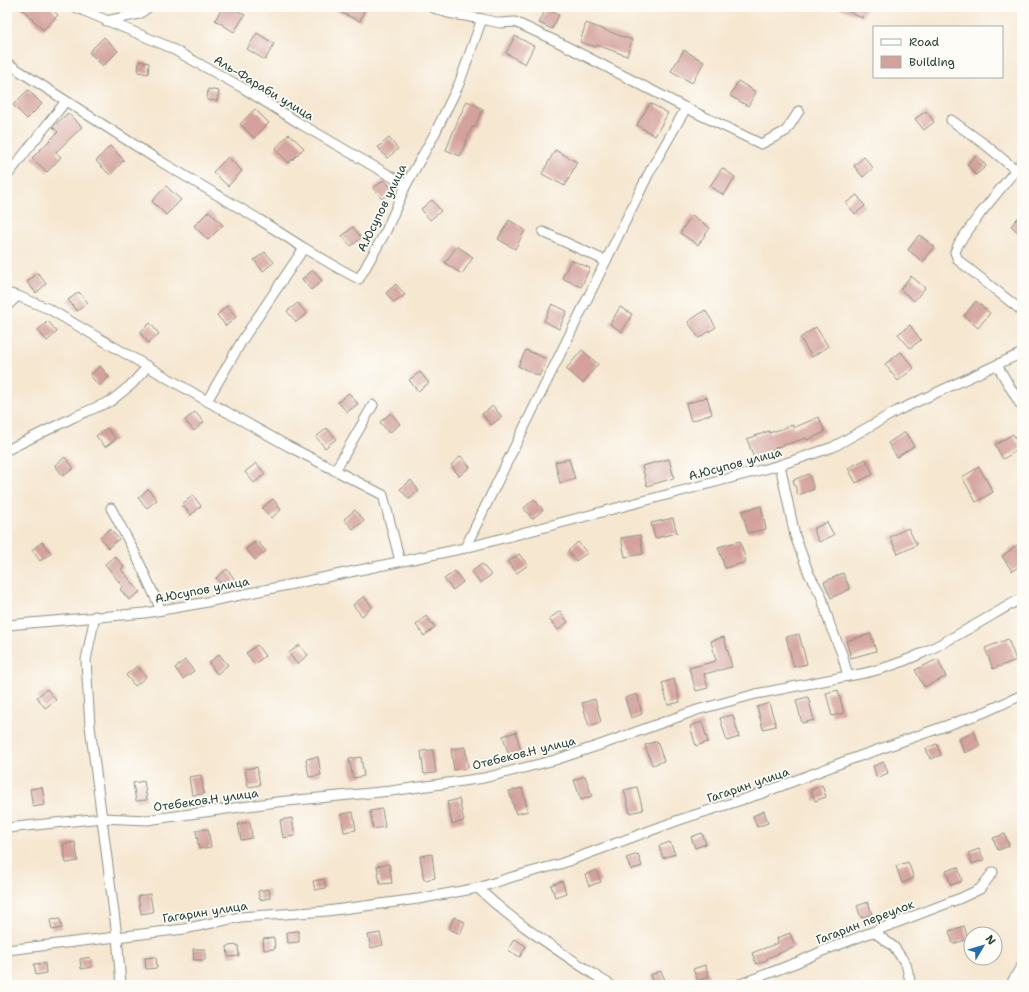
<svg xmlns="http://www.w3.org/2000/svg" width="1029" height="992" font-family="'Shantell Sans',sans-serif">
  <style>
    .building { fill: #d4a19c }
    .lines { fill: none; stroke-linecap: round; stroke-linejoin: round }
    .street-casing { stroke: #8a9282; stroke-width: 11 }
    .street { stroke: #fff; stroke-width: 9 }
    .labels { text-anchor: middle; stroke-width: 3.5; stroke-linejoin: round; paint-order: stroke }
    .street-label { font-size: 12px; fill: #1f3d34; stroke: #fdfcf7 }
  </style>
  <rect width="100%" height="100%" fill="#fdfcf7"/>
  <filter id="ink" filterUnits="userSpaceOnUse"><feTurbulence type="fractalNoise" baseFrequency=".025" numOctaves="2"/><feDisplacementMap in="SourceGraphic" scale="8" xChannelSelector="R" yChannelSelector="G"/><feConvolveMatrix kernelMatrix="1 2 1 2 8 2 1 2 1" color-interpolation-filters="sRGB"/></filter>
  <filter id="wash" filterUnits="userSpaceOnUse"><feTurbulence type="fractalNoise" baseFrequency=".012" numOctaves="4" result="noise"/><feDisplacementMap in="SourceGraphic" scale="16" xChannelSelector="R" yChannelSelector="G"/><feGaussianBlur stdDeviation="0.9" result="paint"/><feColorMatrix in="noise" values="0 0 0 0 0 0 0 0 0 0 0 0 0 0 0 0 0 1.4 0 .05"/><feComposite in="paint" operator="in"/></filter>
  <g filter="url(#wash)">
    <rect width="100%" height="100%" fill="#f6e7d1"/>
    <g id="blocks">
      <!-- building -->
      <g class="building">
        <polygon points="20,7 50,7 58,15 43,30"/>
        <polygon points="223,7 231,7 245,15 234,32 215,20"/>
        <polygon points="328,7 366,7 360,21"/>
        <polygon points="838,7 867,7 862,18"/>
        <polygon points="546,9 559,15 552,29 539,23"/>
        <polygon points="586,23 632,40 627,56 597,45 596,47 580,42"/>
        <polygon points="257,33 274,44 265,60 247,49"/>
        <polygon points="515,36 534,46 525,64 506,53"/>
        <polygon points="104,37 118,51 103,66 89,52"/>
        <polygon points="684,50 704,62 692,83 671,71"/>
        <polygon points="139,61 149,63 148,74 138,72"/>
        <polygon points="738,81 756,92 748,106 730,96"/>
        <polygon points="208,89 219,91 217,101 207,100"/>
        <polygon points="28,90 42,104 27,119 13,105"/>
        <polygon points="467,101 483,109 474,128 472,127 460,156 446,150 458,120"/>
        <polygon points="650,103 668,113 655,136 637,125"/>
        <polygon points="255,109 269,123 254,138 240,124"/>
        <polygon points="926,111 934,122 924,130 915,119"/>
        <polygon points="68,113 82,127 56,152 61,157 47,172 32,158 58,132 53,127"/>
        <polygon points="289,134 304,148 289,163 275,149"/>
        <polygon points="389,138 398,149 387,158 378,147"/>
        <polygon points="110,146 124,160 110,175 96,161"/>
        <polygon points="555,150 577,162 565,186 542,174"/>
        <polygon points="977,155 986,166 976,175 967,164"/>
        <polygon points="228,157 242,171 228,186 213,172"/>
        <polygon points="864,157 873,168 863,177 854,166"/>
        <polygon points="722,168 735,177 724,195 710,186"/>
        <polygon points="384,180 393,190 382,199 373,188"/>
        <polygon points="166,186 181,200 166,215 152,201"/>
        <polygon points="857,195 865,206 855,214 846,203"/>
        <polygon points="432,200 441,211 430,220 421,209"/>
        <polygon points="209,211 223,225 208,240 194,226"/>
        <polygon points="1022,213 1022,236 1011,226"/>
        <polygon points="692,215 710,228 698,245 680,233"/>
        <polygon points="509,220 525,230 515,249 498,239"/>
        <polygon points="353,227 361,238 351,246 342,236"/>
        <polygon points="919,235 935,247 923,262 908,250"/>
        <polygon points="457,246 473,257 462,274 445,263"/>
        <polygon points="265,252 274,262 263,271 254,260"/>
        <polygon points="571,260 590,268 581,287 562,278"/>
        <polygon points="313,270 322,281 311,290 302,279"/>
        <polygon points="38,273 46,284 36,293 27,282"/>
        <polygon points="911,276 925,288 914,301 900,289"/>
        <polygon points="396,284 405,295 394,303 386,293"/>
        <polygon points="79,292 88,303 77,311 68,300"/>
        <polygon points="976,301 990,313 978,328 964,316"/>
        <polygon points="298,303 307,314 296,322 287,311"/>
        <polygon points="552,304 567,311 559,329 544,321"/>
        <polygon points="227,306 236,317 226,326 217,315"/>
        <polygon points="620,307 632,314 622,332 610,324"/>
        <polygon points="705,310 716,327 699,338 688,322"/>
        <polygon points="48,321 57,332 47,341 38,330"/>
        <polygon points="150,323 159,334 148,343 140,332"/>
        <polygon points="910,325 921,340 910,348 898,334"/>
        <polygon points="816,327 828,346 812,357 800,338"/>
        <polygon points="526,350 547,359 539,376 518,366"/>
        <polygon points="582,350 598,364 583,383 566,369"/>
        <polygon points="901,352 914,368 898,381 885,364"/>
        <polygon points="100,366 109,377 99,386 90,375"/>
        <polygon points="420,372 429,383 418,391 409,380"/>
        <polygon points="349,393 358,404 347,412 338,402"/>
        <polygon points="707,397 712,414 691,421 686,404"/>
        <polygon points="493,406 502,417 491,425 482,414"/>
        <polygon points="195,412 204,422 194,431 185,420"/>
        <polygon points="391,413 400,424 389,433 380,422"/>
        <polygon points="819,417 825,432 807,440 806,438 775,448 775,450 754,458 747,439 769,431 769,433 793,425 793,428"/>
        <polygon points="107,428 116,439 105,447 96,436"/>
        <polygon points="327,428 336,439 325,448 316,437"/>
        <polygon points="905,432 914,446 897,457 888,443"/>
        <polygon points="1013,434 1021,448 1003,459 995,445"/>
        <polygon points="461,456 470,467 459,476 451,465"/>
        <polygon points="65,457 74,468 63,476 55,465"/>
        <polygon points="569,459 575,479 560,483 555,462"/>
        <polygon points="669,459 674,478 647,486 642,466"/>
        <polygon points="866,459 873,474 856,483 848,468"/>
        <polygon points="256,463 265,474 254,483 245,472"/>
        <polygon points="979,467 993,492 976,502 962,477"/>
        <polygon points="809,474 814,489 798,495 793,480"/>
        <polygon points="411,480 419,491 409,499 400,489"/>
        <polygon points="148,489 157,500 147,508 138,498"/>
        <polygon points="193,495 201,506 191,515 182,504"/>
        <polygon points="273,499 281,510 271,518 262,508"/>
        <polygon points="534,499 543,510 532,519 524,508"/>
        <polygon points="761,506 766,529 748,533 742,511"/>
        <polygon points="355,510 364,521 353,529 344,519"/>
        <polygon points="673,518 677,533 655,538 651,523"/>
        <polygon points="827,522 834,535 819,542 813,529"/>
        <polygon points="908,528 917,545 898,554 890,537"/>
        <polygon points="110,529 119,539 108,548 100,537"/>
        <polygon points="640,535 643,554 625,557 621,538"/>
        <polygon points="257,541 266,551 255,560 246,549"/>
        <polygon points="740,541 746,562 725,568 718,547"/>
        <polygon points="42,542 51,553 40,561 32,550"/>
        <polygon points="578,542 587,553 576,561 568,551"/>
        <polygon points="1017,545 1022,553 1022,565 1012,571 1002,556"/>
        <polygon points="519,554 528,565 517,573 508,562"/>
        <polygon points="115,556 124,567 121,569 140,592 129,600 120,589 123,587 105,564"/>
        <polygon points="482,564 491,575 480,583 471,572"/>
        <polygon points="227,569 235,580 225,588 216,578"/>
        <polygon points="455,571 463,582 453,590 444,579"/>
        <polygon points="843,573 850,589 831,598 824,582"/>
        <polygon points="364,596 372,607 362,616 353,605"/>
        <polygon points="560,611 568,622 558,630 549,619"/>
        <polygon points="426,616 435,627 424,636 416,625"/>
        <polygon points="799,634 807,664 794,667 786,637"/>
        <polygon points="871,634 876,651 851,658 846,641"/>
        <polygon points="724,637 732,667 704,674 708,688 696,691 689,668 716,661 711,641"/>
        <polygon points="1008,639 1016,660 993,669 985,648"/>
        <polygon points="257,645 265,656 255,664 246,653"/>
        <polygon points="299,645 308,655 297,664 289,653"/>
        <polygon points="219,654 228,665 217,674 209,663"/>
        <polygon points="938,659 946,677 924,687 915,670"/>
        <polygon points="185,660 194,671 183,679 175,668"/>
        <polygon points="137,666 146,677 135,686 126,675"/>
        <polygon points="674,679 680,702 668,705 662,683"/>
        <polygon points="47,689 56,700 45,708 37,697"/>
        <polygon points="838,690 844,713 832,716 826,693"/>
        <polygon points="637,694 642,714 631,718 625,698"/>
        <polygon points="808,697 814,720 802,723 796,700"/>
        <polygon points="595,699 601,722 589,726 582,703"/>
        <polygon points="769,703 776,726 763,729 757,707"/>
        <polygon points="733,715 739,737 727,741 720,718"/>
        <polygon points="702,722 708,742 696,746 690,726"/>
        <polygon points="516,732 522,755 510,759 503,736"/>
        <polygon points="974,732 980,746 965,753 959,739"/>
        <polygon points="657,741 664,761 652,765 645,745"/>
        <polygon points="937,744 941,755 930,759 926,748"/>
        <polygon points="465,747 468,768 454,770 451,749"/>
        <polygon points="433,750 436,773 424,774 421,751"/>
        <polygon points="318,757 321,775 309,777 306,759"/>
        <polygon points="361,757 364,776 353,778 349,759"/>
        <polygon points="884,762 888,773 877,778 873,766"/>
        <polygon points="257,767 260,785 248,787 245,769"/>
        <polygon points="201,775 204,794 192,795 189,777"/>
        <polygon points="585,776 592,796 581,800 574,780"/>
        <polygon points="144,781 147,800 136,801 133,783"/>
        <polygon points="822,785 826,797 815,801 811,790"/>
        <polygon points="42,787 45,805 33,807 30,789"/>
        <polygon points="637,787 643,810 630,813 624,790"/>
        <polygon points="522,788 528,811 516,814 509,791"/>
        <polygon points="459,799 464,821 452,824 447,802"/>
        <polygon points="382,809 385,827 373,829 370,811"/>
        <polygon points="764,811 768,823 757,827 753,816"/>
        <polygon points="353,812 356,830 344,832 341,814"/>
        <polygon points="292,818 295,836 283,838 280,820"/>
        <polygon points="250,822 252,838 241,840 238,824"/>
        <polygon points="208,829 211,847 199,849 196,830"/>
        <polygon points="702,833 706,844 695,848 691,837"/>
        <polygon points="1005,834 1009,846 998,850 993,838"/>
        <polygon points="75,842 78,861 66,863 63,844"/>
        <polygon points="670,842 675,854 663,858 659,846"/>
        <polygon points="979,849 984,860 972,864 968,853"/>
        <polygon points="432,854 435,878 424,880 420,856"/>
        <polygon points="638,854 642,866 631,870 626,858"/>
        <polygon points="908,862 914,878 902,883 896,866"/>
        <polygon points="389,864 392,883 380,884 377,866"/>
        <polygon points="958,867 962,881 951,885 946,871"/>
        <polygon points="596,870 601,882 589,886 585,875"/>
        <polygon points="324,879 326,888 315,890 313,881"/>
        <polygon points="562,881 566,893 555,897 551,885"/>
        <polygon points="269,889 270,898 260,900 258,891"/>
        <polygon points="150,894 153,912 141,914 138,896"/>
        <polygon points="868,902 872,914 861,918 857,906"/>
        <polygon points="454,917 465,922 460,934 449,929"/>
        <polygon points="60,919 62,928 52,930 50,920"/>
        <polygon points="964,926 968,939 953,944 949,931"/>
        <polygon points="299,931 299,942 288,943 287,932"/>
        <polygon points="380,933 383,945 371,948 368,935"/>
        <polygon points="790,933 795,947 767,958 767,960 756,964 752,953 778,943 777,938"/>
        <polygon points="274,938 275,949 264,950 263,939"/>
        <polygon points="514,939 526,946 520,957 508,950"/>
        <polygon points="238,945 239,956 228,957 227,946"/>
        <polygon points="193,949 205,949 205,960 194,960"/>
        <polygon points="90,957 92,967 81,969 80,959"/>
        <polygon points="156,957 157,968 146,969 145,958"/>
        <polygon points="45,963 46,973 36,975 34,964"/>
        <polygon points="705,965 709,976 698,981 693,969"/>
        <polygon points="661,971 666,982 654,985 650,975"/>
      </g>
    </g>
  </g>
  <g filter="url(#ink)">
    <use href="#blocks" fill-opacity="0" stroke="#8a9282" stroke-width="1"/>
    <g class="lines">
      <!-- street casing -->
      <g class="street-casing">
        <g id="street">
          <polyline points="75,7 167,46 243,88 299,123 406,185"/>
          <polyline points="431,7 448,13 482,19"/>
          <polyline points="106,21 139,14 149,7"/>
          <polyline points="7,63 158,160 260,220 304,248"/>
          <polyline points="951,120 987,146 1016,170"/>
          <polyline points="1022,162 980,214 959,243 955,252 958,260 1022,311"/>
          <polyline points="7,176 38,136 66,101"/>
          <polyline points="543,232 606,261"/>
          <polyline points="7,293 18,296 49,309 207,401"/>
          <polyline points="7,306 18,296"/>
          <polyline points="997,365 1020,404"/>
          <polyline points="7,450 74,417 111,401 132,384 148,366"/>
          <polyline points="780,465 795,536 809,574 821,595 830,625 842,654 848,676"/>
          <polyline points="335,471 373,405"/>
          <polyline points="111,508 135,553 161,610"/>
          <polyline points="465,548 649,173 686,108 761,144 786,131 799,111"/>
          <polyline points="400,561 383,495 288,446 207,401 243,339 304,248 340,269 359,279 386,231 406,185 434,135 459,84 482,19 500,23 515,22 558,42 686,108"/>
          <polyline points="95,616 86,660 90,726 117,936 121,985"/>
          <polyline points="7,625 145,613 202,603 465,548 780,465 833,447 897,411 1022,353"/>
          <path d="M7 828 102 818 147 820 277 802 391 791 484 778 555 760 603 744 697 710 756 694 848 676C911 668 968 628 1022 598"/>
          <path d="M478 888C514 923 558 950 599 978L611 985"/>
          <polyline points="874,932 894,947 906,964 911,985"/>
          <polyline points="7,950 184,929 240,917 327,911 418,899 478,888 512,877 560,864 679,820 760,794 846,761 985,712 1022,695"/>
          <polyline points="738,985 798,962 825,950 961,898 980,889 993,872"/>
          <polyline points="1012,985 1013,980 1022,965"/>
        </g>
      </g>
      <!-- street -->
      <use href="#street" class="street"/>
    </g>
  </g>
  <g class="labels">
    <!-- street labels -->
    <g class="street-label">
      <text transform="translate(264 88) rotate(31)" y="4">Аль-Фараби улица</text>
      <text transform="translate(382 208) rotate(-64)" y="4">А.Юсупов улица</text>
      <text transform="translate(735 464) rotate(-15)" y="4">А.Юсупов улица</text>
      <text transform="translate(202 590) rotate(-11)" y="4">А.Юсупов улица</text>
      <text transform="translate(524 753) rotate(-14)" y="4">Отебеков.Н улица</text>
      <text transform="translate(748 785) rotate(-19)" y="4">Гагарин улица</text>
      <text transform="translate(206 800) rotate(-8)" y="4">Отебеков.Н улица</text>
      <text transform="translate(205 912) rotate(-9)" y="4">Гагарин улица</text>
      <text transform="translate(865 922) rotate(-21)" y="4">Гагарин переулок</text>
    </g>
  </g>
  <!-- margin -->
  <rect width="1029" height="992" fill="none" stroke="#fdfcf7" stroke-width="24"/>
  <!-- legend -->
  <rect x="873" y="26" width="130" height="52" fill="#fdfcf7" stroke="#a4b0a9"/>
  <rect x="881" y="39" width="20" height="6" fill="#ffffff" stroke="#a4b0a9"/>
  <text x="909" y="46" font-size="12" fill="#1f3d34">Road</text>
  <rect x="881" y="56" width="20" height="12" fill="#d4a19c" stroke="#a4b0a9"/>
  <text x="909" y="66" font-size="12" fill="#1f3d34">Building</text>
  <!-- north arrow -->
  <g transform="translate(983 946) rotate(52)"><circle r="19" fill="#fdfcf7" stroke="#a4b0a9"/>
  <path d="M0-3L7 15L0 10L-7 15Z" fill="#1f6fb2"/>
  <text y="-6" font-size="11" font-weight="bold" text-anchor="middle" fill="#1f3d34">N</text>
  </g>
</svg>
